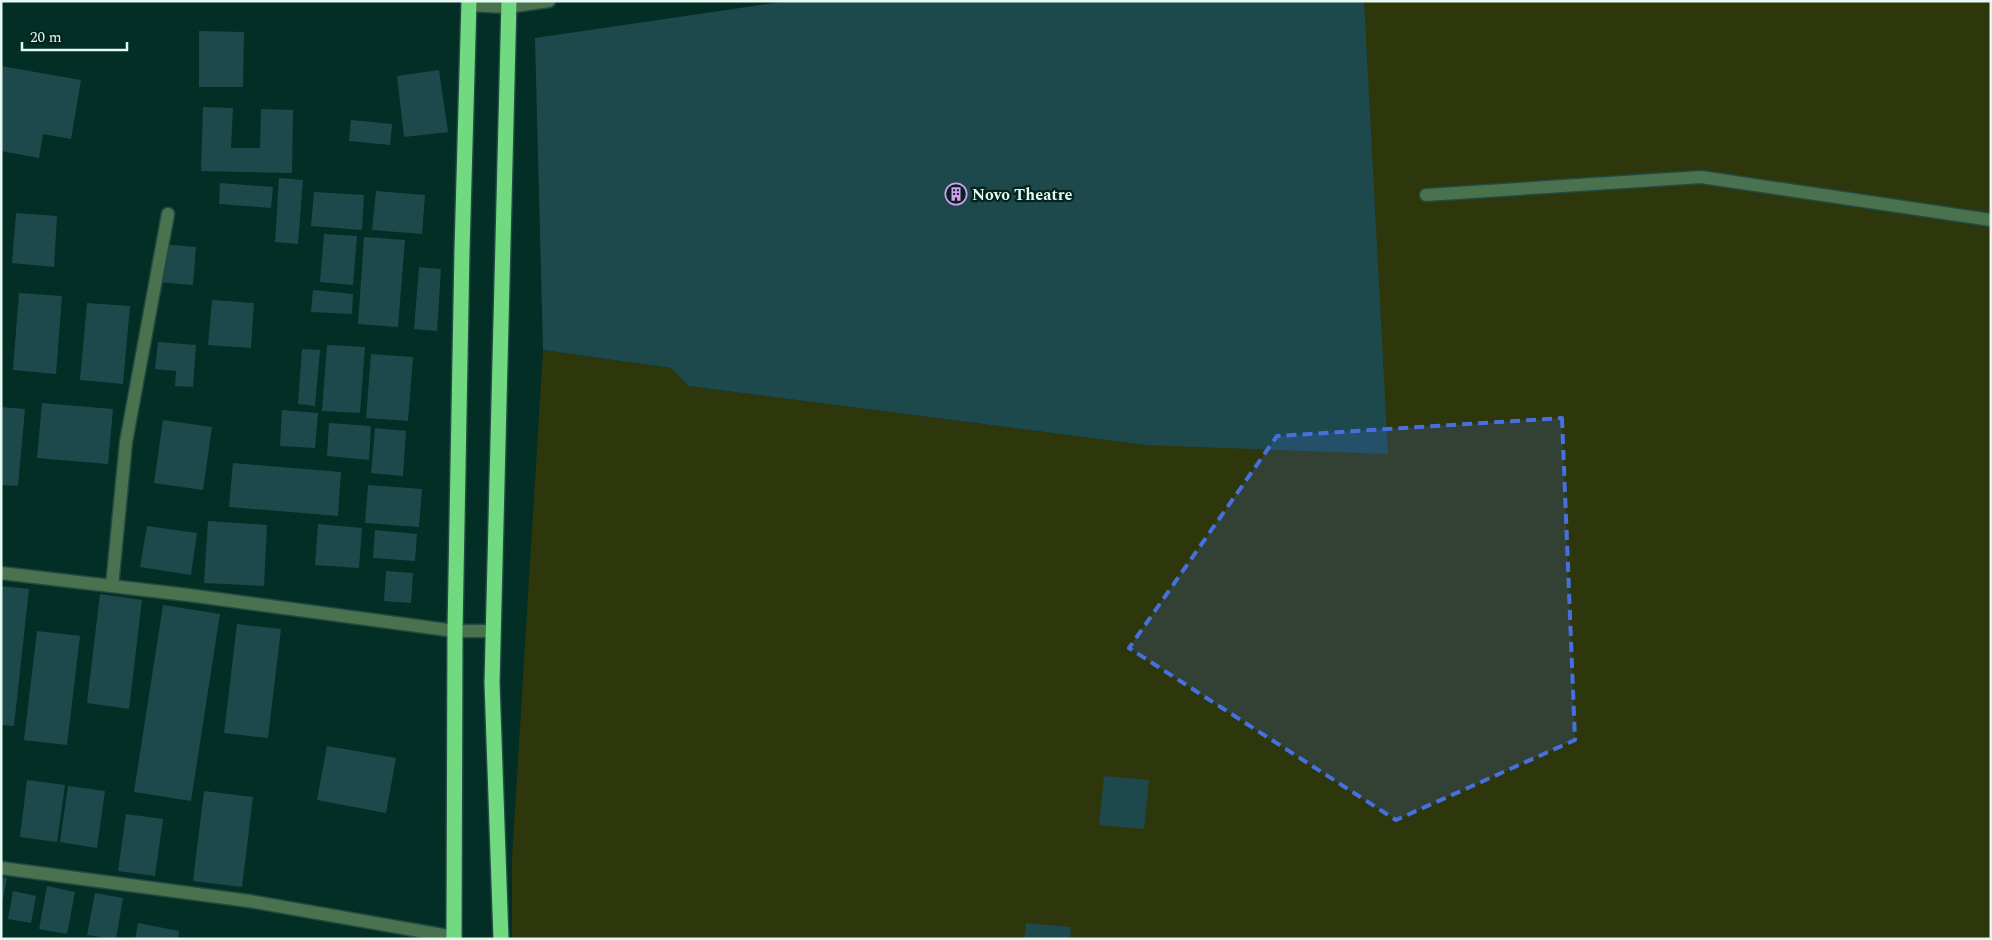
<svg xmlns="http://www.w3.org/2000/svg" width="1992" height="940" font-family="Spectral,serif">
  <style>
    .green { fill: #2e360b }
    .building { fill: #1d494d }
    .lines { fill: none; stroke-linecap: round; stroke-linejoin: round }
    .street-casing { stroke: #224a42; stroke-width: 15 }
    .highway-casing { stroke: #224a42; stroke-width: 18 }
    .street { stroke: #4a724e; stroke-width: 12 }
    .highway { stroke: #71da80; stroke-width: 15 }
    .marked { fill: #4570dd; fill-opacity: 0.2; stroke: #4570dd; stroke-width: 4; stroke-dasharray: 10 6; stroke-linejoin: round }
    .labels { text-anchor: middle; stroke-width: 4.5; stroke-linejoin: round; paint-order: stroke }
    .poi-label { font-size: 16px; font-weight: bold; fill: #e3f9f2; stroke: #04231c; text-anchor: start }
  </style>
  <rect width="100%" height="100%" fill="#032e25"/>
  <!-- green -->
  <polygon class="green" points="1364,1 1991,1 1991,939 512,939 512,858 543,350 671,368 688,386 1145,445"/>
  <!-- building -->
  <g class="building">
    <polygon points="788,1 1364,1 1388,454 1145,445 688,386 671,368 543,350 535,38"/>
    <polygon points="199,31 244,32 243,87 199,87"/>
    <polygon points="1,66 81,80 71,139 43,134 39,158 1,151"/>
    <polygon points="439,70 448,132 404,137 397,76"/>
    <polygon points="203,107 233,108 231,148 260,148 261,109 293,110 292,173 201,171"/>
    <polygon points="351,120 392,124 390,145 349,141"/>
    <polygon points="279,178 303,180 298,244 275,242"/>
    <polygon points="220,183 273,187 271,208 219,204"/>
    <polygon points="376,191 425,195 422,234 372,230"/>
    <polygon points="314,192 364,195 362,230 311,226"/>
    <polygon points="16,213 57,216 54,267 12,263"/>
    <polygon points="324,234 357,236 353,285 320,282"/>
    <polygon points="364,237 405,240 398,327 358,324"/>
    <polygon points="161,244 196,247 193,285 158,282"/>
    <polygon points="419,267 441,269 437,331 414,329"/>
    <polygon points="313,290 353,294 352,314 311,312"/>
    <polygon points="19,293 62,296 56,374 13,370"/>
    <polygon points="212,300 254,303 251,348 208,345"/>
    <polygon points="87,303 130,306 123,384 80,380"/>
    <polygon points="158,342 196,345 193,387 175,386 176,371 155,369"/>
    <polygon points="327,345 365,347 360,413 322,411"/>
    <polygon points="302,349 320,350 315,406 298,404"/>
    <polygon points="371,354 413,357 408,421 366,418"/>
    <polygon points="42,403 113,409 108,464 37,458"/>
    <polygon points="1,407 25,409 18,486 1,485"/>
    <polygon points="282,410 318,413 315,448 280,446"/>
    <polygon points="163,420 212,427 203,490 154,483"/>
    <polygon points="329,423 371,426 369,460 327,456"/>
    <polygon points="375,428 406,431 403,476 371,473"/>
    <polygon points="233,463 341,472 338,516 229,507"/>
    <polygon points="368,485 422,489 419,527 365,523"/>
    <polygon points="208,521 267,525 264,586 204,583"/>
    <polygon points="318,524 362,528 359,568 315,565"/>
    <polygon points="147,526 197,533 191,575 140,567"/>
    <polygon points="375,530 417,534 415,561 373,558"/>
    <polygon points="386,571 413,573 411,603 384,601"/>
    <polygon points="1,586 29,589 14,726 1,725"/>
    <polygon points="100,594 142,600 129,709 87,703"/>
    <polygon points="163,605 220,614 191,801 134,792"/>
    <polygon points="237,624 281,629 268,738 224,733"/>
    <polygon points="37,631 80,636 67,745 24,740"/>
    <polygon points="327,746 396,758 386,813 317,800"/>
    <polygon points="1104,776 1149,780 1144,829 1099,825"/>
    <polygon points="27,780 65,785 57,842 20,837"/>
    <polygon points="68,786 105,791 97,848 60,842"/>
    <polygon points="204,791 253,797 242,887 193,881"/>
    <polygon points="126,814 163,819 155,876 118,871"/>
    <polygon points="1,877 7,878 2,903 1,903"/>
    <polygon points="47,886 75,892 67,934 39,929"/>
    <polygon points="13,891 36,896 31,923 8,919"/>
    <polygon points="95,893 123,898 116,939 87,935"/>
    <polygon points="138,923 179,931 178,939 135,939"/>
    <polygon points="1026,923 1071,927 1070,939 1024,939"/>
  </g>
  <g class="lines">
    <!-- street casing -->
    <g class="street-casing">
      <g id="street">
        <polyline points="468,5 508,7 549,1"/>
        <polyline points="1426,195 1701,177 1991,220"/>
        <polyline points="1,573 188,595 455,631 493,631"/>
        <polyline points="112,586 126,442 168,214"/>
        <polyline points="1,868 249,901 454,937"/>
      </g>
    </g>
    <!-- highway casing -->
    <g class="highway-casing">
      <g id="highway">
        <polyline points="454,939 455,631 462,250 469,1"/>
        <polyline points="501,939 492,683 509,1"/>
      </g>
    </g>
    <!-- street -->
    <use href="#street" class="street"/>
    <!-- highway -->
    <use href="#highway" class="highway"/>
  </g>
  <!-- marked area -->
  <path class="marked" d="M1562 418 1575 740 1396 820 1129 648 1277 436Z"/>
  <!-- icons -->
  <defs>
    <g id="building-ring" transform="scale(1.125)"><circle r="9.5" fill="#04231c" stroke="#da9af7" stroke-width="1.5"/><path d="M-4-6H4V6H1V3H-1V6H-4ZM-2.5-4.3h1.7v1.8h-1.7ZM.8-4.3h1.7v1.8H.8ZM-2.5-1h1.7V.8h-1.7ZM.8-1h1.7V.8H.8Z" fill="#da9af7"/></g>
  </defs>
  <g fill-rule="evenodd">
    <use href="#building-ring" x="956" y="194"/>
  </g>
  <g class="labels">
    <!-- poi labels -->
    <g class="poi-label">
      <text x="972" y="200">Novo Theatre</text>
    </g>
  </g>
  <!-- border -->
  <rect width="1992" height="940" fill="none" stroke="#e3f9f2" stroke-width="5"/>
  <!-- scale -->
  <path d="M22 42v8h105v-8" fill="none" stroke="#e3f9f2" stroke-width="2.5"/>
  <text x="30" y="42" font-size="15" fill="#e3f9f2" stroke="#04231c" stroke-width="4" paint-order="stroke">20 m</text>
</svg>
